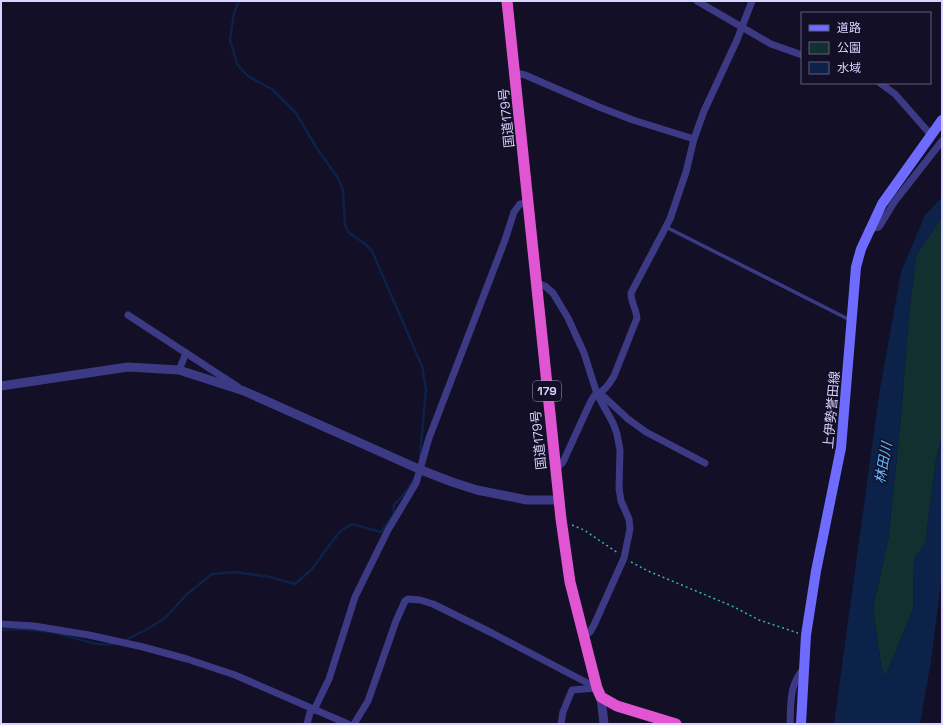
<svg xmlns="http://www.w3.org/2000/svg" width="943" height="725" font-family="'Space Grotesk','Noto Sans JP',sans-serif">
  <style>
    .green { fill: #12302f }
    .water { fill: #0c2248 }
    .lines { fill: none; stroke-linecap: round; stroke-linejoin: round }
    .stream { stroke: #0c2248; stroke-width: 2.5 }
    .path { stroke: #2fb8b0; stroke-width: 1.5; stroke-dasharray: 2 3; stroke-linecap: butt }
    .service { stroke: #3d3a85; stroke-width: 3.5 }
    .minor { stroke: #3d3a85; stroke-width: 7 }
    .tertiary { stroke: #3d3a85; stroke-width: 9 }
    .secondary { stroke: #6f6bff; stroke-width: 10 }
    .trunk { stroke: #e055d1; stroke-width: 11 }
    .labels { text-anchor: middle; stroke-width: 3; stroke-linejoin: round; paint-order: stroke }
    .shield { fill: #130f26; stroke: #9e99be; stroke-width: 1 }
    .shield-label { font-size: 12px; font-weight: bold; fill: #d9d4ff }
    .street-label { font-size: 13px; fill: #d9d4ff; stroke: #130f26 }
    .water-label { font-size: 14px; font-style: italic; fill: #62b6ff; stroke: #130f26 }
  </style>
  <rect width="100%" height="100%" fill="#130f26"/>
  <!-- green -->
  <polygon class="green" points="942,217 942,436 936,460 925,544 914,558 913,609 885,677 881,665 873,608 888,541 900,427 909,315 916,256"/>
  <!-- water -->
  <polygon class="water" points="942,197 942,217 916,256 909,315 900,427 888,541 873,608 881,665 885,677 913,609 914,558 925,544 936,460 942,436 942,575 931,661 920,724 834,724 879,395 901,272 925,215"/>
  <g class="lines">
    <!-- stream -->
    <g class="stream">
      <polyline points="239,1 234,13 230,40 237,64 248,76 273,90 296,113 316,147 338,178 343,190 345,225 349,233 364,243 372,251 422,366 426,389 420,457"/>
      <path d="M1 630C17 628 36 630 51 632 70 635 98 649 116 643"/>
      <polyline points="124,641 149,628 165,618 186,595 212,574 234,572 270,577 295,584 312,569 340,531 352,524 381,532 393,515 394,505 404,494 414,479"/>
    </g>
    <!-- path -->
    <g class="path">
      <polyline points="572,525 584,530 618,553"/>
      <polyline points="631,562 648,571 732,606 759,620 798,633"/>
    </g>
    <!-- service -->
    <polyline class="service" points="666,227 850,320"/>
    <!-- minor -->
    <g class="minor">
      <polyline points="697,1 771,44 802,55"/>
      <polyline points="515,73 525,75 599,107 633,120 694,139"/>
      <polyline points="880,83 895,94 931,135"/>
      <polyline points="869,229 879,227 895,201 942,141"/>
      <path d="M537 283 545 286 553 293 568 318 584 353 597 394C605 391 610 383 614 376L637 318C636 308 631 303 631 293L670 219 686 172 694 139 704 111 737 40 752 1"/>
      <polyline points="128,315 238,387"/>
      <polyline points="179,370 186,353"/>
      <polyline points="600,393 628,419 646,432 705,463"/>
      <polyline points="555,468 559,466 563,462 590,403 594,396 597,394 613,423 617,434 620,450 619,488 621,501 629,519 630,529 624,558 594,625 590,632 583,636"/>
      <polyline points="1,624 34,626 89,635 143,647 187,659 235,675 348,724"/>
      <polyline points="314,710 329,679 355,597 388,530 416,483 429,438 505,240 514,212 520,204 529,203"/>
      <polyline points="307,724 311,709"/>
      <polyline points="354,724 368,701 396,621 405,601 408,599 420,600 433,604 492,633 597,688"/>
      <polyline points="561,724 563,712 572,690 596,688"/>
      <path d="M790 724C791 703 789 685 804 668"/>
    </g>
    <!-- tertiary -->
    <g class="tertiary">
      <polyline points="1,386 128,367 179,370 244,391 421,470 452,482 477,490 527,500 558,500"/>
      <polyline points="601,697 604,724"/>
    </g>
    <!-- secondary -->
    <polyline class="secondary" points="801,724 806,635 816,571 841,448 856,267 861,249 882,204 942,120"/>
    <!-- trunk -->
    <polyline class="trunk" points="507,1 561,519 570,582 597,688 601,697 617,706 676,724"/>
  </g>
  <g class="labels">
    <!-- shield labels -->
    <rect class="shield" x="533" y="381" width="28" height="20" rx="3"/>
    <g class="shield-label">
      <text x="547" y="395">179</text>
    </g>
    <!-- street labels -->
    <g class="street-label">
      <text transform="translate(506 118) rotate(-96)" y="5">国道179号</text>
      <text transform="translate(831 410) rotate(-85)" y="5">上伊勢誉田線</text>
      <text transform="translate(538 440) rotate(-96)" y="5">国道179号</text>
    </g>
    <!-- water labels -->
    <g class="water-label">
      <text transform="translate(883 463) rotate(-80)" y="5">林田川</text>
    </g>
  </g>
  <!-- border -->
  <rect width="943" height="725" fill="none" stroke="#d9d4ff" stroke-width="4"/>
  <!-- legend -->
  <rect x="801" y="12" width="130" height="72" fill="#130f26" stroke="#625e7d"/>
  <rect x="809" y="25" width="20" height="6" fill="#6f6bff" stroke="#625e7d"/>
  <text x="837" y="32" font-size="12" fill="#d9d4ff">道路</text>
  <rect x="809" y="42" width="20" height="12" fill="#12302f" stroke="#625e7d"/>
  <text x="837" y="52" font-size="12" fill="#d9d4ff">公園</text>
  <rect x="809" y="62" width="20" height="12" fill="#0c2248" stroke="#625e7d"/>
  <text x="837" y="72" font-size="12" fill="#d9d4ff">水域</text>
</svg>
